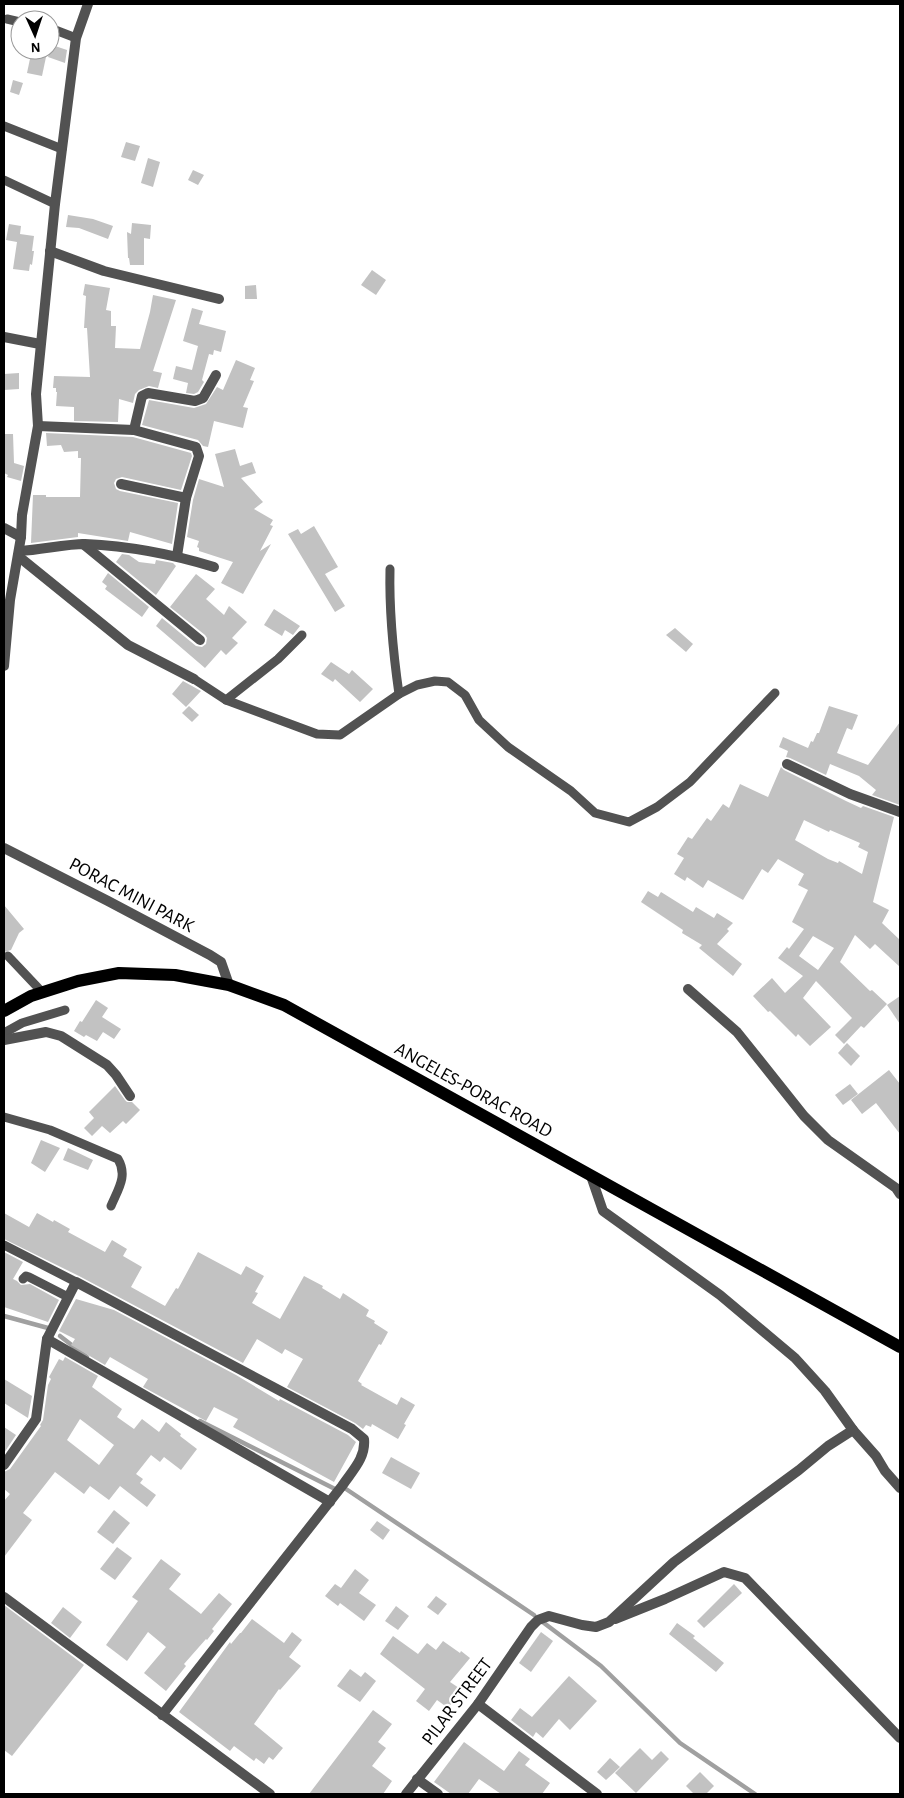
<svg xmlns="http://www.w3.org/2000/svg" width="904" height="1798" font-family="'Alegreya Sans',sans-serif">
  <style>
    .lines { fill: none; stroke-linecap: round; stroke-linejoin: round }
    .stream { stroke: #a0a0a0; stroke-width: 4.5 }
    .building { fill: #c2c2c2; fill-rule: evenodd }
    .service { stroke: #525252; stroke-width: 9 }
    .pedestrian { stroke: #525252; stroke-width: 10 }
    .minor { stroke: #525252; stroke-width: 10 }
    .primary { stroke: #000; stroke-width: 12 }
    .labels { text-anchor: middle; stroke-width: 4.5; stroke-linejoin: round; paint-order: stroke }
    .street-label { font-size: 19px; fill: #000; stroke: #fff }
  </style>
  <rect width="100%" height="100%" fill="#fff"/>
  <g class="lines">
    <!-- stream -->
    <g class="stream">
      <polyline points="4,1316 48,1328"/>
      <polyline points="60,1336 87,1357"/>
      <polyline points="200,1421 335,1489"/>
      <polyline points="346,1489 534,1615"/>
      <polyline points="540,1620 601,1666 680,1743 755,1794"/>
    </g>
  </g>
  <!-- building -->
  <g class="building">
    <polygon points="52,45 67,50 65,63 48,57"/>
    <polygon points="31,54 46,57 42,76 27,73"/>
    <polygon points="13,80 23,83 19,95 10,92"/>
    <polygon points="126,142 140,146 135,161 121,157"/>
    <polygon points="148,158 160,162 153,187 141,183"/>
    <polygon points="193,170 204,175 198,185 188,180"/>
    <polygon points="68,215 93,219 113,226 108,239 79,228 66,227"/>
    <polygon points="132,223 151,225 150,239 144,238 144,265 130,265 129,258 128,258 127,232 131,234"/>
    <polygon points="9,224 21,226 20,234 34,236 32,251 34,251 32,265 30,264 29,271 13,269 17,242 6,240"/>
    <polygon points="372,270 386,280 376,295 361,285"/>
    <polygon points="85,284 110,288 106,310 111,311 111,326 116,326 115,348 140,349 150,312 153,295 176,300 153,371 162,373 158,388 149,386 139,390 135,394 133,403 119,399 118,422 74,421 74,407 56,406 57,392 56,392 56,388 53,388 54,376 90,377 87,328 84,328 86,296 83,295"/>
    <polygon points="256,285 257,299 245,299 245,286"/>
    <polygon points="192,308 203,311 199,324 226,331 221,352 214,350 213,355 209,354 202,380 204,382 198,392 194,394 186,393 188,383 173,379 176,366 192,370 198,346 183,341"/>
    <polygon points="236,360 255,368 250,380 254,381 243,407 248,408 243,428 214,421 208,447 203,446 198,440 142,425 149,400 194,408 206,404 217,387 223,390"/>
    <polygon points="19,373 19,389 4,390 4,374"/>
    <polygon points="46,433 133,437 191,453 192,456 181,490 122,477 116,479 114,483 116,489 120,491 178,503 172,544 130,532 128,541 78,533 78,537 31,543 33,495 46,495 46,497 80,497 81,458 78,458 78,451 64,452 61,445 47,446"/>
    <polygon points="4,434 13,434 14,463 24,466 21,481 7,477 8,475 4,473"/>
    <polygon points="235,449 240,466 252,462 256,473 241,478 263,502 254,509 273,520 270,525 273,526 260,551 271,544 243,594 221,583 233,562 199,551 199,548 197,547 199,541 187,537 193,500 199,479 224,487 215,454"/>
    <polygon points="314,526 338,567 325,574 345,606 335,612 288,534 298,529 301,534"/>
    <polygon points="122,554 129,555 139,562 155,564 156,560 173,563 176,566 156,595 116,562"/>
    <polygon points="108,573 149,607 142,617 105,589 107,586 102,582"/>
    <polygon points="196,574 215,589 206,599 224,615 229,606 247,622 232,638 238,643 226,655 221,650 205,668 156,626 162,618 196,646 202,647 206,644 207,638 205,635 170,607"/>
    <polygon points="274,609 300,626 293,635 285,630 282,636 264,625"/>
    <polygon points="675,628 693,644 686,652 666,635"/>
    <polygon points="331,662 349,674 352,670 373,689 360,702 335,679 333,682 321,674"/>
    <polygon points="183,681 201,691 186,707 172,694"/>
    <polygon points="189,706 199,715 192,722 182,713"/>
    <polygon points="829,706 858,715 852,730 847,728 837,753 868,765 900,722 900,805 872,795 876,790 859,776 830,764 826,775 790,758 786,757 788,751 779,747 783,737 808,748 811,741 813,742 817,733 819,733"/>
    <path d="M781 767 784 770 846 801 861 808 863 806 894 817 873 902 889 910 882 923 900 940V967L875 944 870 949 855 935 840 962 870 991 872 990 887 1004 864 1028 861 1026 844 1044 835 1035 852 1018 816 981 803 998 831 1027 810 1046 798 1034 796 1037 770 1011 768 1012 753 996 772 978 785 993 803 976 778 958 787 947 789 949 804 929 792 922 808 890 798 885 804 874 778 859 768 873 762 869 743 900 708 880 703 888 687 877 685 881 674 874 684 858 677 854 688 837 692 839 707 818 711 821 723 804 729 808 740 784 768 797ZM804 820 829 832 830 830 860 843 858 847 868 852 862 874 839 861 838 863 828 859 795 840ZM813 936 834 948 818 970 799 956Z"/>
    <polygon points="648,891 658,897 661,892 693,912 696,907 714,918 717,913 733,923 727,929 729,931 717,944 742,964 733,976 699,948 702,945 682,933 683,930 641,902"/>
    <polygon points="4,905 24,929 19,933 11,950 4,952"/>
    <polygon points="900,996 900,1024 887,1005"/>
    <polygon points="96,1000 108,1008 102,1017 121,1029 114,1039 103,1032 97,1041 86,1035 84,1037 74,1031 80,1021 82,1022"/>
    <polygon points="847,1043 860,1056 851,1066 838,1053"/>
    <polygon points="889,1070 900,1084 900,1134 876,1103 862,1114 851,1100"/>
    <polygon points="850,1084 858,1094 843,1105 835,1095"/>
    <polygon points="115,1086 125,1100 127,1102 132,1102 140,1110 126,1124 123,1121 110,1133 102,1126 92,1136 84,1128 94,1118 89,1112"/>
    <polygon points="41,1140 60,1148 45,1172 31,1163"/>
    <polygon points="68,1148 93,1160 88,1170 63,1160"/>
    <polygon points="4,1213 29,1227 37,1213 53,1222 54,1220 70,1229 68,1232 105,1252 112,1240 127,1249 123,1256 142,1267 131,1287 165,1306 176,1288 178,1289 198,1252 241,1275 246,1266 264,1276 255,1292 258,1293 252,1303 280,1319 304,1276 323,1286 322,1288 340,1299 343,1293 369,1310 366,1316 375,1321 374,1323 388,1332 381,1345 379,1344 358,1381 362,1384 361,1385 397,1405 401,1397 415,1405 404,1424 406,1425 398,1439 372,1424 371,1427 366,1425 363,1429 355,1423 287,1387 303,1359 285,1349 282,1354 257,1339 243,1363 79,1276 4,1239"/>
    <polygon points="4,1252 23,1262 13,1279 17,1281 21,1285 30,1284 59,1300 48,1322 4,1307"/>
    <polygon points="76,1299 114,1310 236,1375 279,1401 280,1399 348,1435 356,1442 334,1482 233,1427 238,1419 214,1407 206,1421 143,1387 148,1379 110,1357 105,1365 71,1345 75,1339 59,1331"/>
    <path d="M65 1357 98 1376 92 1387 122 1409 117 1417 134 1429 142 1419 159 1432 166 1422 181 1434 180 1436 197 1449 181 1470 164 1457 160 1462 151 1455 136 1474 143 1479 140 1483 156 1495 147 1507 120 1486 109 1500 90 1486 84 1494 55 1472 23 1513 32 1520 4 1557V1501L10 1494 4 1489V1472L10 1469 41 1426 40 1425 43 1420 48 1385 51 1379 49 1377 59 1359 63 1361ZM80 1419 114 1445 99 1465 67 1440Z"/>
    <polygon points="4,1379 32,1396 28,1418 4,1403"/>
    <polygon points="4,1427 16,1435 4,1453"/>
    <polygon points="391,1457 420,1473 411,1489 382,1473"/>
    <polygon points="114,1510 130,1523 113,1544 97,1532"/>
    <polygon points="377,1521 390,1530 383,1540 370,1530"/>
    <polygon points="117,1547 132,1558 115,1580 100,1569"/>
    <polygon points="161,1559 181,1574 169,1589 201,1614 219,1593 232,1604 212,1629 214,1631 207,1640 206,1639 184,1664 186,1666 166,1691 144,1673 166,1647 148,1632 127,1661 106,1645 138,1601 132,1597"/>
    <polygon points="355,1569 369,1580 359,1593 376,1605 364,1621 340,1603 338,1606 325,1596 335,1584 341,1588"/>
    <polygon points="734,1584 742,1593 704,1628 697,1621"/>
    <polygon points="436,1596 447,1604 438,1615 427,1607"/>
    <polygon points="4,1605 84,1665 12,1756 4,1750"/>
    <polygon points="396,1606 409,1616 398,1630 385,1621"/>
    <polygon points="63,1607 82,1622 70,1638 51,1623"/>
    <polygon points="252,1619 284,1643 292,1632 302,1640 289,1657 301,1666 280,1690 279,1689 254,1724 283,1748 273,1760 269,1757 264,1764 256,1758 254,1761 234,1746 230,1751 179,1712 230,1642 231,1644 240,1633 241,1633"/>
    <polygon points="677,1623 695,1636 693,1638 724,1663 716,1672 669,1634"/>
    <polygon points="541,1632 553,1641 531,1672 519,1663"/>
    <polygon points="393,1636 418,1654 427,1643 436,1650 443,1641 460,1653 461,1651 470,1658 450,1682 462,1690 448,1708 437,1700 429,1711 416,1701 425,1689 380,1654"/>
    <polygon points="350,1669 361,1677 365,1672 376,1681 360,1702 337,1686"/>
    <polygon points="569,1676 597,1701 570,1730 559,1719 543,1738 536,1732 533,1737 511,1720 520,1708 532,1717"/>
    <polygon points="373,1710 392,1724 378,1742 386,1748 372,1766 392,1781 383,1794 309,1794"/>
    <polygon points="464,1742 504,1771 519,1751 530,1759 525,1765 550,1783 542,1794 501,1794 479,1779 468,1794 451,1794 434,1782"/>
    <polygon points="640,1748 652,1760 661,1751 669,1759 636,1793 615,1773"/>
    <polygon points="610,1758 620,1767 606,1780 597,1772"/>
    <polygon points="700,1772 714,1786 706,1794 694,1794 686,1786"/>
  </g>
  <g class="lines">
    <!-- service -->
    <g class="service">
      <polyline points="7,19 20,22"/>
      <polyline points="50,28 76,38"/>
      <polyline points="4,126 62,149"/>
      <polyline points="4,180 55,204"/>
      <path d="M390 569C389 612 393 652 399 694"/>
      <polyline points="194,679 226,700 317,734 340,735 399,694 417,685 435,681 448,682 465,695 479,720 508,747 571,791 595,813 629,822 657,807 690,782 775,693"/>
      <polyline points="226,700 278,659 302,635"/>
      <polyline points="8,956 42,992"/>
      <polyline points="4,1033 22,1023 65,1010"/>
      <path d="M4 1117 50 1130 118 1159C128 1176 118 1189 111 1206"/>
      <polyline points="4,1245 76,1282"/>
      <polyline points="23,1279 26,1276 29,1277 68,1297"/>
    </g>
    <!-- pedestrian -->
    <polyline class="pedestrian" points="4,848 108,901 210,955 221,962 229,985"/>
    <!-- minor -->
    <g class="minor">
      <polyline points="50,251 104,271 219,299"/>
      <polyline points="4,337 40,344"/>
      <polyline points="38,426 134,430 196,447 199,456 186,498 177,556"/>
      <polyline points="134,430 142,396 148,393 195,401 203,398 216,375"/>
      <polyline points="121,484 186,498"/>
      <polyline points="4,528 21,537"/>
      <polyline points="83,544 200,640"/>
      <path d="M20 551C41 550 65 544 85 544 128 546 172 554 214 567"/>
      <polyline points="18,556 128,645 194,679"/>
      <polyline points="4,666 10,600 21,537 22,515 38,426 36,394 55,204 76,38 88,4"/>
      <polyline points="787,764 850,794 900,812"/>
      <polyline points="688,989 737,1032 804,1116 828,1140 896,1188 900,1194"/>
      <polyline points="4,1040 46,1032 61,1036 107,1065 116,1075 130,1096"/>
      <polyline points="591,1176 603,1211 720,1295 795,1358 825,1391 853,1430 876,1456 885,1471 900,1488"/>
      <polyline points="47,1339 330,1502"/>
      <path d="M4 1465 36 1419 47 1339 76 1282 352 1429 364 1439C366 1458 352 1471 342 1486L162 1715"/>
      <polyline points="4,1597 270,1794"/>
      <polyline points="615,1619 665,1599 724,1572 745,1578 900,1738"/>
      <polyline points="478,1704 597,1794"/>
      <polyline points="417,1779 438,1794"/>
      <polyline points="406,1794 478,1704 531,1627 538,1620 549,1616 582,1625 596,1627 609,1622 674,1562 799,1470 828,1446 853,1430"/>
    </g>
    <!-- primary -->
    <polyline class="primary" points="4,1011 31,996 78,981 119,973 175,975 229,985 284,1005 900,1347"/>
  </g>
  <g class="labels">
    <!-- street labels -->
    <g class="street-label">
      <text transform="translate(132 894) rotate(28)" y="7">PORAC MINI PARK</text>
      <text transform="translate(474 1089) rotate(29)" y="7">ANGELES-PORAC ROAD</text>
      <text transform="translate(456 1701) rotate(-53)" y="7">PILAR STREET</text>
    </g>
  </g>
  <!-- border -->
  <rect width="904" height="1798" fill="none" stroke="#000000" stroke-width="10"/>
  <!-- north arrow -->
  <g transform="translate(35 35) rotate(177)"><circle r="24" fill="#ffffff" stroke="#999999"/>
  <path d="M0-4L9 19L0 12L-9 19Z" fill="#000000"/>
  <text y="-8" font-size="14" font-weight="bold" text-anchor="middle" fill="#000000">N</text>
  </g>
</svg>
